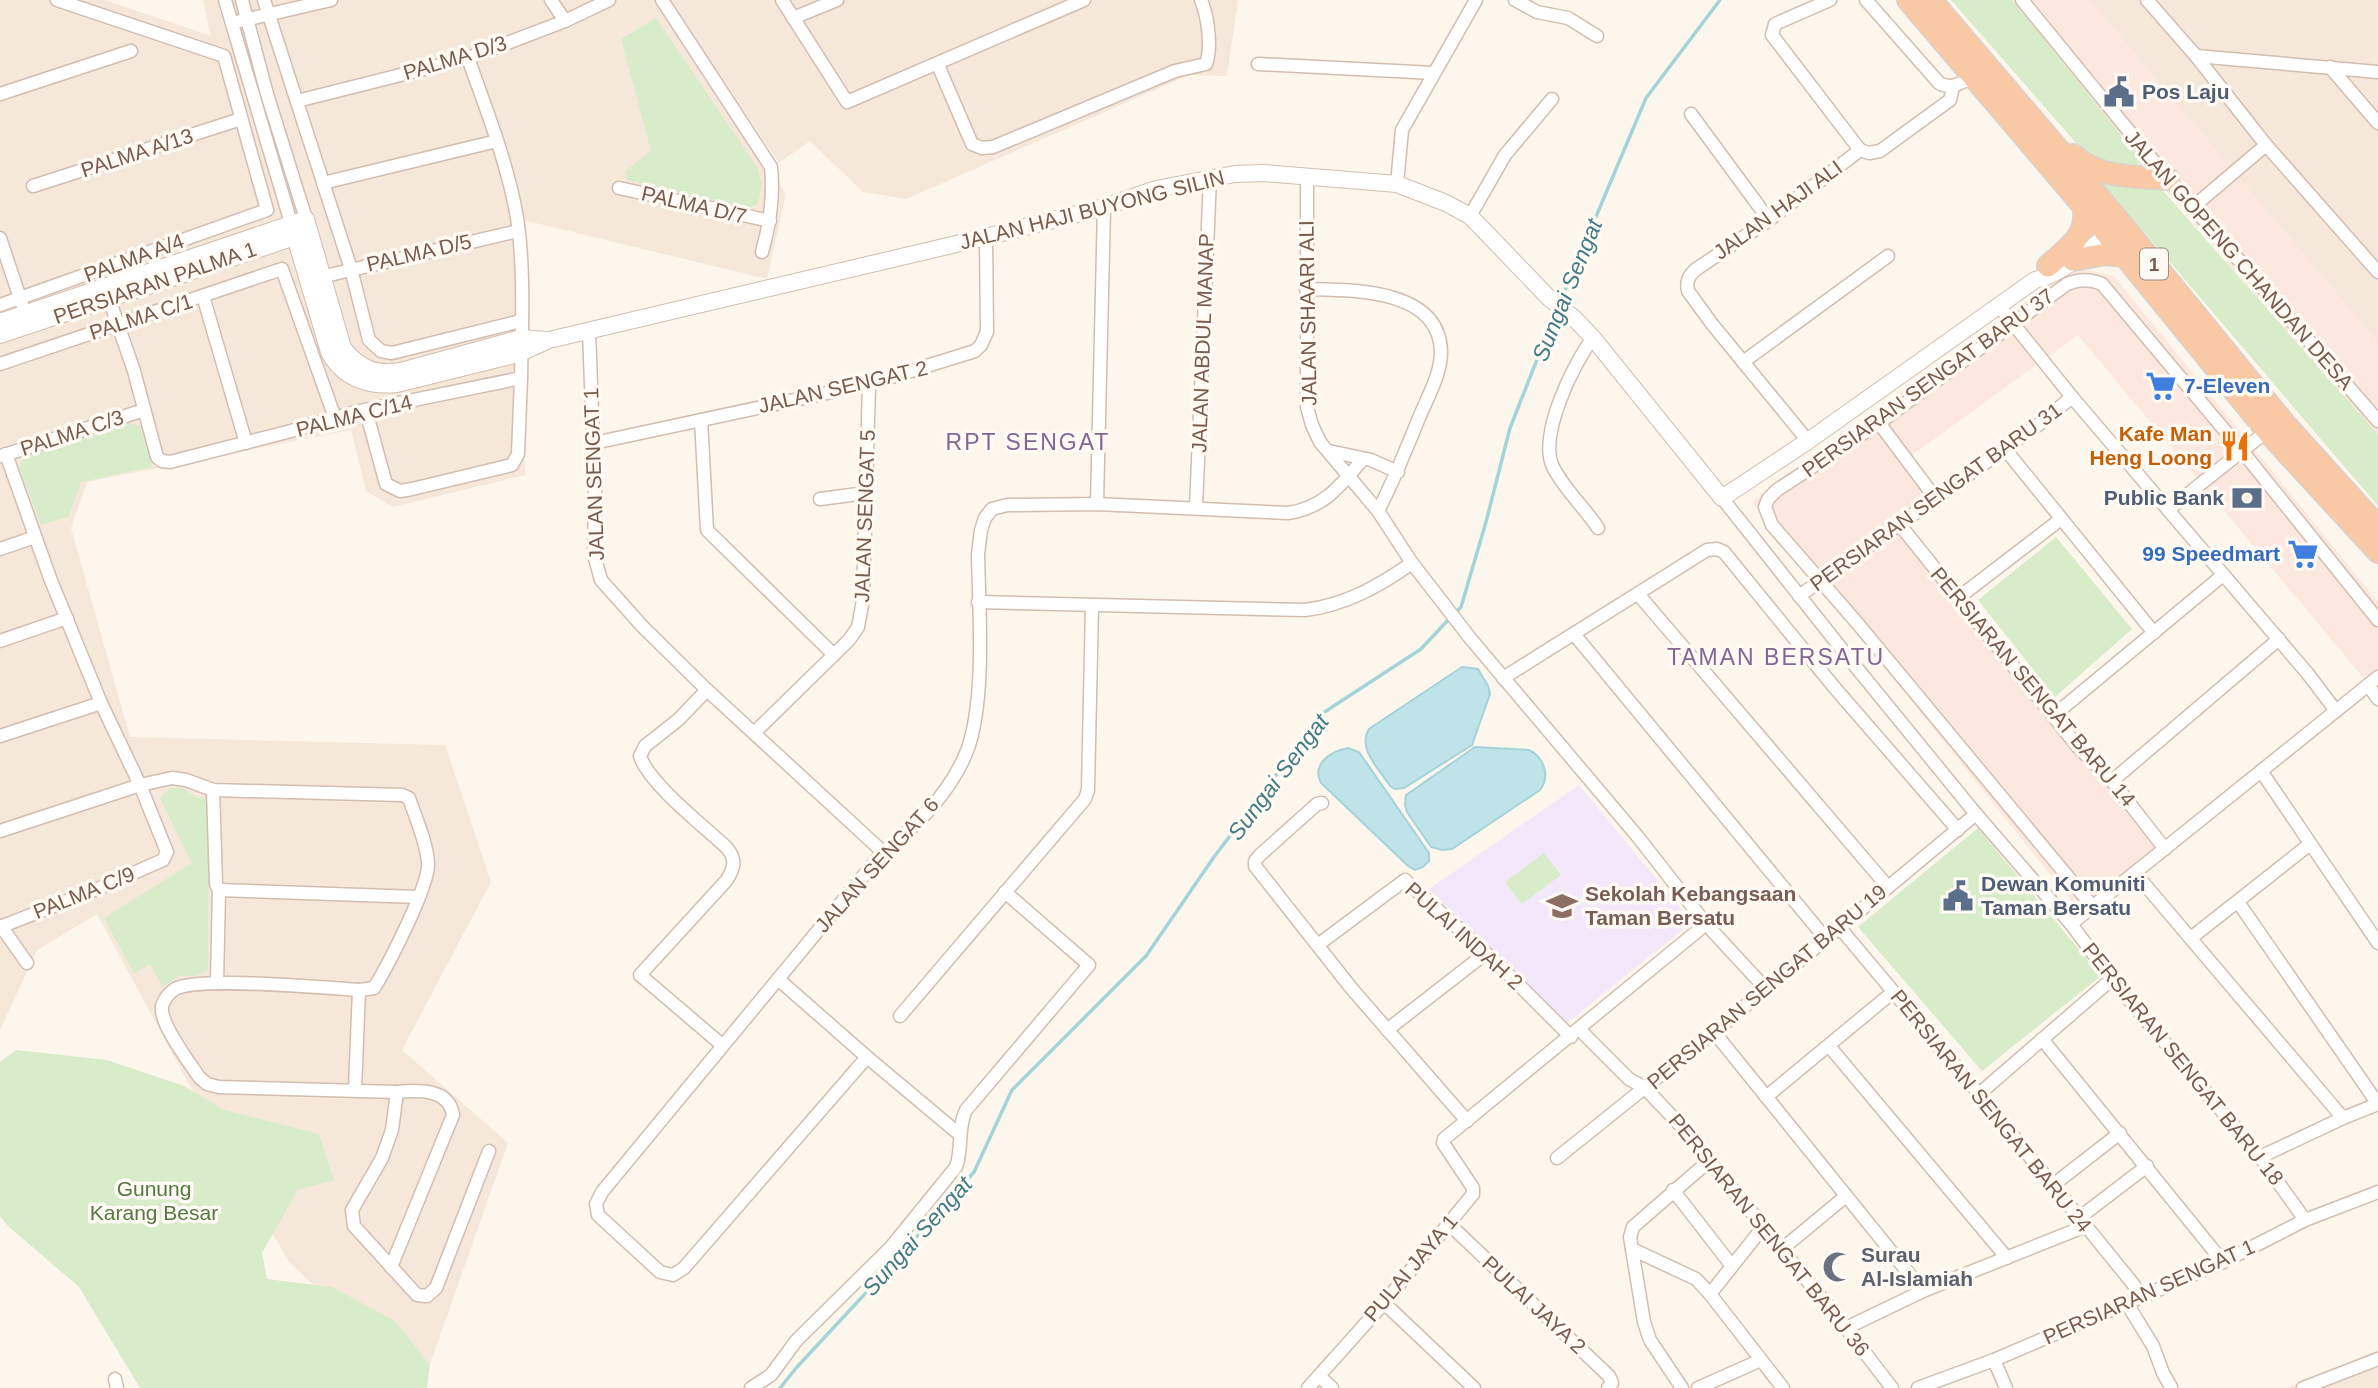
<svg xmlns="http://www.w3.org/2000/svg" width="2378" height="1388" font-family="Helvetica,sans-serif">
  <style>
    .residential { fill: #f5e8da }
    .commercial { fill: #fde8e0 }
    .education { fill: #f3e8fa }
    .green { fill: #d8ecc9 }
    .water { fill: #bfe3e8; stroke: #a5d3da; stroke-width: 2 }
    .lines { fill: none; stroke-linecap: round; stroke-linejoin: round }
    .stream { stroke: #a5d3da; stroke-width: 3.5 }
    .minor-casing { stroke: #d1beb0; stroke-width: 15 }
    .tertiary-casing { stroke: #d1beb0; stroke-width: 18 }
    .trunk-casing { stroke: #dad1cd; stroke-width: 24 }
    .minor { stroke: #fff; stroke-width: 12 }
    .tertiary { stroke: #fff; stroke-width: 16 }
    .trunk { stroke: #f9c8a4; stroke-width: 21 }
    .labels { text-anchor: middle; stroke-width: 7; stroke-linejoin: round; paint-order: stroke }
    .shield { fill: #fffaf3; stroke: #a28b7f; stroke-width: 2 }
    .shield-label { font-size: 19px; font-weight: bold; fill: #7a5c4d }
    .street-label { font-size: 21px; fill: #7a5c4d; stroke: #fffaf3 }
    .service-label { font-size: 21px; font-weight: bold; fill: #4e5e75; stroke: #fffaf3; text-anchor: start }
    .shop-label { font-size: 21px; font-weight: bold; fill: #366cbe; stroke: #fffaf3; text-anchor: start }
    .food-label { font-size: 21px; font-weight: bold; fill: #c56008; stroke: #fffaf3; text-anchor: end }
    .education-label { font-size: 21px; font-weight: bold; fill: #785e54; stroke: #fffaf3; text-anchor: start }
    .park-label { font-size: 21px; fill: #537a41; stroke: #fffaf3 }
    .worship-label { font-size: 21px; font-weight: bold; fill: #5b616d; stroke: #fffaf3; text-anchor: start }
    .water-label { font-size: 23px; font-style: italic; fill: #437c86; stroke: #fffaf3 }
    .neighbourhood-label { font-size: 23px; letter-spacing: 2px; fill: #846695; stroke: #fffaf3 }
  </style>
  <rect width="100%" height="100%" fill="#fdf6ec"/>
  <!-- residential -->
  <g class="residential">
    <polygon points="0,0 105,0 211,36 203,0 655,0 786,194 767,279 523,220 525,475 393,507 366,491 351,430 87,482 71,528 130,737 445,745 491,882 402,1050 508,1143 422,1387 289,1262 199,1103 97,914 37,950 0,1030"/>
    <polygon points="670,0 1238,0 1227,76 1189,75 906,199 863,192 810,141 779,163"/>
    <polygon points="2004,0 2378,0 2378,440"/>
    <polygon points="2378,1350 2378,1388 2288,1388"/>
  </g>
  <!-- commercial -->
  <g class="commercial">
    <polygon points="2013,0 2090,0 2378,342 2378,432"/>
    <polygon points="2074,267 2114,276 2378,602 2378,679 2370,686 2078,335 1908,458 1936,498 1902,523 2168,849 2085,918 1752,502"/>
  </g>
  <!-- education -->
  <polygon class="education" points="1579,785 1692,922 1566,1024 1429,889"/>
  <!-- green -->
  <g class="green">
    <polygon points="1951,0 2012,0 2150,171 2091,160"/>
    <polygon points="656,18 757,167 762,183 758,204 748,208 627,180 625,171 651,151 621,39"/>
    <polygon points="2099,179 2157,184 2378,435 2378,506"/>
    <polygon points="128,423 140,426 152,467 81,482 68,517 41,525 20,469 24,456"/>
    <polygon points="2056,537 2132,629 2055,697 1978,600"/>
    <polygon points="170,788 182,788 198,798 209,796 208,970 195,976 179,976 163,987 150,964 134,974 104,918 192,863 160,798"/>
    <polygon points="1978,828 2101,976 1982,1071 1858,927"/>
    <polygon points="1544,853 1561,875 1522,904 1505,882"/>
    <polygon points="16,1050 107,1060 184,1086 224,1110 319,1134 334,1180 298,1190 262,1253 267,1279 332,1287 395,1321 430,1365 427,1388 140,1388 79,1287 8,1226 0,1216 0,1062"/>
  </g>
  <!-- water -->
  <g class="water">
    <path d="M1462 667 1478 669 1488 686 1490 694 1472 745 1404 788 1395 789 1390 786C1379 769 1357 749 1369 729Z"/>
    <path d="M1475 747 1529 750C1545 758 1550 777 1540 790L1452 849 1442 850 1431 847 1407 812 1405 805 1406 795Z"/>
    <path d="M1348 748 1359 752 1429 853V861L1423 867 1415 870 1408 866 1321 783C1311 764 1331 751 1348 748Z"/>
  </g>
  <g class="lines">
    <!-- stream -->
    <g class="stream">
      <polyline points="1560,302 1646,98 1720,0"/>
      <polyline points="1455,613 1461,607 1486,522 1510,428 1557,309"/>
      <polyline points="780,1388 797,1367 888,1269 974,1172 1012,1090 1146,956 1214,857 1323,713 1421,649 1450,618"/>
    </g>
    <!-- minor casing -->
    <g class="minor-casing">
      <g id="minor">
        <polyline points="225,0 291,223"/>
        <polyline points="242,0 267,94 306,219"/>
        <polyline points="264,0 351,269 369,340 381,351 392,353 521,321"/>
        <polyline points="551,0 565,21"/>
        <path d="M662 0 771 167C774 196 770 224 762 252"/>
        <polyline points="782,0 847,102 1084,0"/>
        <polyline points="1515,0 1537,12 1568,18 1597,36"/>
        <path d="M1866 0 1939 83C1951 90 1961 83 1972 77"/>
        <polyline points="2022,0 2155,163 2378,421"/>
        <polyline points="2147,0 2196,56 2266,145 2378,272"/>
        <polyline points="793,18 837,0"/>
        <polyline points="240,21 331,0"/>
        <polyline points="2196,56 2378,72"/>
        <polyline points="1258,64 1434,73"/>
        <path d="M938 65 972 144 982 148 993 147 1175 71 1206 64C1212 48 1208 17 1201 0"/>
        <polyline points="2330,67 2378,123"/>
        <polyline points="0,94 131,51"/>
        <polyline points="297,101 468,58 565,21 609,0"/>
        <polyline points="1691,114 1769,220"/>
        <polyline points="1860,150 1869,153 1880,151 1950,100 1953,87"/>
        <polyline points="1307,176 1307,407 1312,425 1320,442 1378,511 1412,563 1470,638 1638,837 1706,924 1766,989"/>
        <polyline points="323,183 497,141"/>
        <polyline points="1397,184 1402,130 1476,0"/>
        <polyline points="33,186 241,119"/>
        <polyline points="619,188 770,221"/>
        <polyline points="2193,207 2266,145"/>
        <polyline points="1470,216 1505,155 1552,99"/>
        <polyline points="0,238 22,304"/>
        <polyline points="321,277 518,231"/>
        <path d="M1306 289C1351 290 1440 288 1441 352 1441 375 1427 398 1419 418 1406 450 1394 480 1378 511"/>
        <path d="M107 293 134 371 157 457 162 461 170 462 291 431 355 412 521 378C522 327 525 262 516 212 506 159 486 109 468 58"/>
        <polyline points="203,296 246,443"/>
        <polyline points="0,305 267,210 224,56 57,0"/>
        <polyline points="1999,306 2072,397 2308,674 2336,711"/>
        <polyline points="589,331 595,491 594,555 601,580 642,626 707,690 883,852"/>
        <path d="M1593 338C1573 364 1538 436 1553 467 1564 489 1584 507 1598 528"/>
        <polyline points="1743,362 1888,256"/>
        <polyline points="0,364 282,269 335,418"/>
        <polyline points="366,411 386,484 400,491 412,489 512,465 518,454 521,378"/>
        <polyline points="701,420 707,530 834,655"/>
        <polyline points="1879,423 1936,499"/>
        <path d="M1808 441 1712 324 1688 291C1686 282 1688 277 1695 270L1769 220 1860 150 1772 35 1775 24 1830 0"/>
        <polyline points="594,443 869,384 975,351 981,345 987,332 986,237"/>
        <polyline points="2005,449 2154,633"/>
        <polyline points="1329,451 1371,460 1398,472"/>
        <polyline points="1,456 144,410"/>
        <polyline points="1722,498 1856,667 1976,814 2071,924 2112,979 2260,1157 2305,1220"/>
        <polyline points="820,499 866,493"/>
        <polyline points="1097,504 1104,207"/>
        <polyline points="1196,508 1210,178"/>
        <polyline points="2168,510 2267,431"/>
        <polyline points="1900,525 2078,747 2112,781 2165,849"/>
        <polyline points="0,549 35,537"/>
        <polyline points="1638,594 1888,887"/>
        <polyline points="1799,596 2038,425 2072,397"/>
        <polyline points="1958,598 2061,519"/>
        <path d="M978 602 1305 610C1346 605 1379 586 1412 563"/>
        <polyline points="1574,634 1826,939"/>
        <polyline points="0,641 67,618"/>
        <polyline points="1503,678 1707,550 1717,549 1724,552 1834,687 1958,830"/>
        <polyline points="2368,685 2378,699"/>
        <path d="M707 690 678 720 645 746 640 756C649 784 705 827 727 848 737 860 734 869 726 881L640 975 722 1045"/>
        <polyline points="2053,716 2223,575"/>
        <polyline points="755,732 849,640 858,627 863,600 869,384"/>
        <polyline points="0,736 101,703"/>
        <polyline points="2261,771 2378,943"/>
        <polyline points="2112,781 2279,639"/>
        <polyline points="213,790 216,884 219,890 217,983"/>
        <polyline points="1322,803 1317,804 1260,855 1255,861 1255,866 1352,989 1467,1121"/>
        <path d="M0 831 140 785 172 778 186 780 213 790 402 795 409 798C416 819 426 840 428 862 431 883 387 967 374 988L359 990C326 988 198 976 175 989 169 993 164 1000 162 1006 159 1023 189 1062 199 1077L207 1084 219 1087 397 1092C417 1090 449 1088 453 1115L391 1267"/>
        <polyline points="2135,873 2343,1118"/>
        <polyline points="219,890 418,897"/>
        <polyline points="2238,902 2378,1104"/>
        <path d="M2093 907 1858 624 1772 525 1765 507 1768 499 1777 490 1879 423 2067 284C2080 279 2089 279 2102 284L2242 451 2378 620"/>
        <polyline points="2071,924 2378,677"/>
        <polyline points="1,926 27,963"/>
        <polyline points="0,927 95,890 163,860 167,852 140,785 101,703 50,578 6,454"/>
        <polyline points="1840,928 1979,1094 2142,1295"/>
        <polyline points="2191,938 2310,844"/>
        <polyline points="1319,944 1405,880 1503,969 1571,1037"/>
        <polyline points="778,979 867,1057 959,1134"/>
        <polyline points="900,1016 1085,799 1088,790 1092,606"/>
        <polyline points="1387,1030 1486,953"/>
        <polyline points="1580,1030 1629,1079 1645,1088 1682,1127 1846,1328 1892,1388"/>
        <polyline points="1714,1032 1923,1291"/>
        <polyline points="2042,1039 2223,1262"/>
        <polyline points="1829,1046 2007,1258"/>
        <path d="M867 1057 684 1268 673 1275 660 1272 598 1215 596 1204 602 1192 883 852C917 826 951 791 967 751 986 700 979 610 978 554L981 530 985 518 992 509 1007 505 1097 504 1288 513C1324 508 1341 485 1363 459"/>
        <polyline points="355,1089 359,990"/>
        <polyline points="397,1092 392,1130 382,1158 352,1210 354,1226 417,1295 427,1296 436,1288 489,1151"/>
        <polyline points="1979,1094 2112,979"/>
        <polyline points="1766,1097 1893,992"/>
        <polyline points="2260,1157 2343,1118 2378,1104"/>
        <polyline points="1557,1158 1714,1032 1976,814"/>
        <polyline points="1710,1160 1633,1227 1630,1237 1632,1249 1696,1279 1710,1294 1783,1388"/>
        <polyline points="2053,1185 2120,1133"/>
        <polyline points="1673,1190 1732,1266"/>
        <polyline points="2079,1218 2147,1166"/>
        <polyline points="1449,1224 1609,1376 1612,1383 1608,1388"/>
        <polyline points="1632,1249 1644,1322 1650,1340 1682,1388"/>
        <polyline points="1782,1249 1846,1196"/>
        <polyline points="1710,1294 1764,1226"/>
        <polyline points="2126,1302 2153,1346 2163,1373 2171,1387"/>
        <polyline points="1384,1303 1474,1388"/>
        <polyline points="1846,1328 1923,1291 2086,1226"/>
        <polyline points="1994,1360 2006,1388"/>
        <polyline points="1319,1376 1332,1388"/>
        <polyline points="115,1379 117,1388"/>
        <path d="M751 1388 771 1375 796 1341 891 1247 956 1167C963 1148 957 1129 966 1110L1089 965 1005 892"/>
        <polyline points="1308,1388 1384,1303 1473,1194 1473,1188 1443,1143 1444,1139 1706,924"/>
        <polyline points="1698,1388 1761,1360"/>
        <polyline points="1918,1388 1994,1360 2223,1262 2305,1220 2378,1192"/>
        <polyline points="2303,1388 2378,1359"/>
      </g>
    </g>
    <!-- tertiary casing -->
    <g class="tertiary-casing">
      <g id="tertiary">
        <path d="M291 223 329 352C342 378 369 387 397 384L518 354 549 340 986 237 1104 207 1156 189 1235 174 1263 173 1397 184 1446 203 1470 216 1549 298 1575 319 1593 338 1722 498 1808 441 2035 280C2062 274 2086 251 2108 235"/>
        <path d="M0 322 306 219 343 348C360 369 376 375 401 371L521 338 546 340"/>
        <polyline points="0,335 304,234"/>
      </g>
    </g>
    <!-- trunk casing -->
    <g class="trunk-casing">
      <g id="trunk">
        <polyline points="1908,0 2102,228 2267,431 2378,552"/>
        <polyline points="1931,0 2120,222 2285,424 2378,527"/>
        <path d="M2073 155C2100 179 2134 176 2168 179"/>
        <polyline points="2073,260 2106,254 2124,256"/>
        <path d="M2048 266C2068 247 2090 236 2083 205"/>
      </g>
    </g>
    <!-- minor -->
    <use href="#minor" class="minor"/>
    <!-- tertiary -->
    <use href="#tertiary" class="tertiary"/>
    <!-- trunk -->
    <use href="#trunk" class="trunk"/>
  </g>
  <!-- icons -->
  <defs>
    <g id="civic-bare" transform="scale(2.415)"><path d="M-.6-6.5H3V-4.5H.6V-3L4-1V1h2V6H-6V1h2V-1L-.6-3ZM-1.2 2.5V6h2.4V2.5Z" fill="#5c6f8a" stroke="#fffaf3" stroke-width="2.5" paint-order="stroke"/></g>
    <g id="supermarket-bare" transform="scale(2.415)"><path d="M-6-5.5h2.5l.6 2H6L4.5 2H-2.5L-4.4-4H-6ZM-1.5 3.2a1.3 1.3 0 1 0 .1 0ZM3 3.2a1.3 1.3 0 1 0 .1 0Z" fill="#3f7fe0" stroke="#fffaf3" stroke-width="2.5" paint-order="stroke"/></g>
    <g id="restaurant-bare" transform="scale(2.415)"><path d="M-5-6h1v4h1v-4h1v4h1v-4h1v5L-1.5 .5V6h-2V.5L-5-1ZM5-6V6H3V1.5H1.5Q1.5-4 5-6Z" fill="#e8710a" stroke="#fffaf3" stroke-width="2.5" paint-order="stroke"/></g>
    <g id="bank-bare" transform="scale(2.415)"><path d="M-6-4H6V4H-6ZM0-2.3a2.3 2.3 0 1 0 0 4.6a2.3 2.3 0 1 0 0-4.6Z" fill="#5c6f8a" stroke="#fffaf3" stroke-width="2.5" paint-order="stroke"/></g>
    <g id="school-bare" transform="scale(2.415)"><path d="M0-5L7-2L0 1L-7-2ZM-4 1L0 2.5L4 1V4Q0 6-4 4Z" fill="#8d6e63" stroke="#fffaf3" stroke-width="2.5" paint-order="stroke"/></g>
    <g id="mosque-bare" transform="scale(2.415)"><path d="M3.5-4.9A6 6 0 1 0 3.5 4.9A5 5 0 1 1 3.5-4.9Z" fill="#6b7280" stroke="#fffaf3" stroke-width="2.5" paint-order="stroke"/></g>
  </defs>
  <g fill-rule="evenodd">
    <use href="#civic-bare" x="2119" y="92"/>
    <use href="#supermarket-bare" x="2161" y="386"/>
    <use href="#restaurant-bare" x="2235" y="446"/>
    <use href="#bank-bare" x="2247" y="498"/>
    <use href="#supermarket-bare" x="2303" y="554"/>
    <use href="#civic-bare" x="1958" y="896"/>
    <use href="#school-bare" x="1562" y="906"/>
    <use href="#mosque-bare" x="1838" y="1267"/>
  </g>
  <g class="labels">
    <!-- shield labels -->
    <rect class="shield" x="2140" y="248.5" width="28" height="31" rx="5"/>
    <g class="shield-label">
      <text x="2154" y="271">1</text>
    </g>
    <!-- street labels -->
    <g class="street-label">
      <text transform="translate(455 58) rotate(-17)" y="7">PALMA D/3</text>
      <text transform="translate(137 153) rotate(-18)" y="7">PALMA A/13</text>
      <text transform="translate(694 205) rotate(13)" y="7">PALMA D/7</text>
      <text transform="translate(1092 210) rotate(-14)" y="7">JALAN HAJI BUYONG SILIN</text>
      <text transform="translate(1778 210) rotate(-36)" y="7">JALAN HAJI ALI</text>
      <text transform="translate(419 253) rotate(-13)" y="7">PALMA D/5</text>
      <text transform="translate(134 258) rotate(-20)" y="7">PALMA A/4</text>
      <text transform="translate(2239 260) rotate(49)" y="7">JALAN GOPENG CHANDAN DESA</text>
      <text transform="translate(155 283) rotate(-19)" y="7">PERSIARAN PALMA 1</text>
      <text transform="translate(1308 313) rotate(-91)" y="7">JALAN SHAARI ALI</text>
      <text transform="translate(141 317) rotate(-18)" y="7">PALMA C/1</text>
      <text transform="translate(1203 343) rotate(-88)" y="7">JALAN ABDUL MANAP</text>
      <text transform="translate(1928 383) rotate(-36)" y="7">PERSIARAN SENGAT BARU 37</text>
      <text transform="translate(843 387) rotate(-13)" y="7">JALAN SENGAT 2</text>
      <text transform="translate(354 416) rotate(-14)" y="7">PALMA C/14</text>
      <text transform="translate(72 433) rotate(-18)" y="7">PALMA C/3</text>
      <text transform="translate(594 474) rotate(-92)" y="7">JALAN SENGAT 1</text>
      <text transform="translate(1936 497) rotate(-36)" y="7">PERSIARAN SENGAT BARU 31</text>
      <text transform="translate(865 516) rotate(-88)" y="7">JALAN SENGAT 5</text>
      <text transform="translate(2033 687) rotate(50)" y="7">PERSIARAN SENGAT BARU 14</text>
      <text transform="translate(877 865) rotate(-48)" y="7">JALAN SENGAT 6</text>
      <text transform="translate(84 893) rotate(-22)" y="7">PALMA C/9</text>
      <text transform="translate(1464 936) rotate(42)" y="7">PULAI INDAH 2</text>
      <text transform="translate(1767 987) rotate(-40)" y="7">PERSIARAN SENGAT BARU 19</text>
      <text transform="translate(2183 1064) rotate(51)" y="7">PERSIARAN SENGAT BARU 18</text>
      <text transform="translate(1991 1111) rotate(51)" y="7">PERSIARAN SENGAT BARU 24</text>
      <text transform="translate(1769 1235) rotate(51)" y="7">PERSIARAN SENGAT BARU 36</text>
      <text transform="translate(1411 1268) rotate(-50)" y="7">PULAI JAYA 1</text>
      <text transform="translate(2149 1292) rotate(-24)" y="7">PERSIARAN SENGAT 1</text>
      <text transform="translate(1534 1305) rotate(43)" y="7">PULAI JAYA 2</text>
    </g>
    <!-- service labels -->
    <g class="service-label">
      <text x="2142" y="99">Pos Laju</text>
      <text x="2224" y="505" text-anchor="end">Public Bank</text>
      <text x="1981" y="891">Dewan Komuniti<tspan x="1981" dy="24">Taman Bersatu</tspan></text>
    </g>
    <!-- shop labels -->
    <g class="shop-label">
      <text x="2184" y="393">7-Eleven</text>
      <text x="2280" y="561" text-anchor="end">99 Speedmart</text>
    </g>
    <!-- food labels -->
    <g class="food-label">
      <text x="2212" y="441">Kafe Man<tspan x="2212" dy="24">Heng Loong</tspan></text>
    </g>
    <!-- education labels -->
    <g class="education-label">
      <text x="1585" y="901">Sekolah Kebangsaan<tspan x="1585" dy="24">Taman Bersatu</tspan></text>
    </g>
    <!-- park labels -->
    <g class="park-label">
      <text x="154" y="1196">Gunung<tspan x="154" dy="24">Karang Besar</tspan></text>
    </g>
    <!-- worship labels -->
    <g class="worship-label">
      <text x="1861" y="1262">Surau<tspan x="1861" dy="24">Al-Islamiah</tspan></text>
    </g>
    <!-- water labels -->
    <g class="water-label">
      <text transform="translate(1567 290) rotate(-68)" y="8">Sungai Sengat</text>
      <text transform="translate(1278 777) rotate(-53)" y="8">Sungai Sengat</text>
      <text transform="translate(917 1236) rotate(-48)" y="8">Sungai Sengat</text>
    </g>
    <!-- neighbourhood labels -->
    <g class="neighbourhood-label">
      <text x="1028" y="450">RPT SENGAT</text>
      <text x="1776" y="665">TAMAN BERSATU</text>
    </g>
  </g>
</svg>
